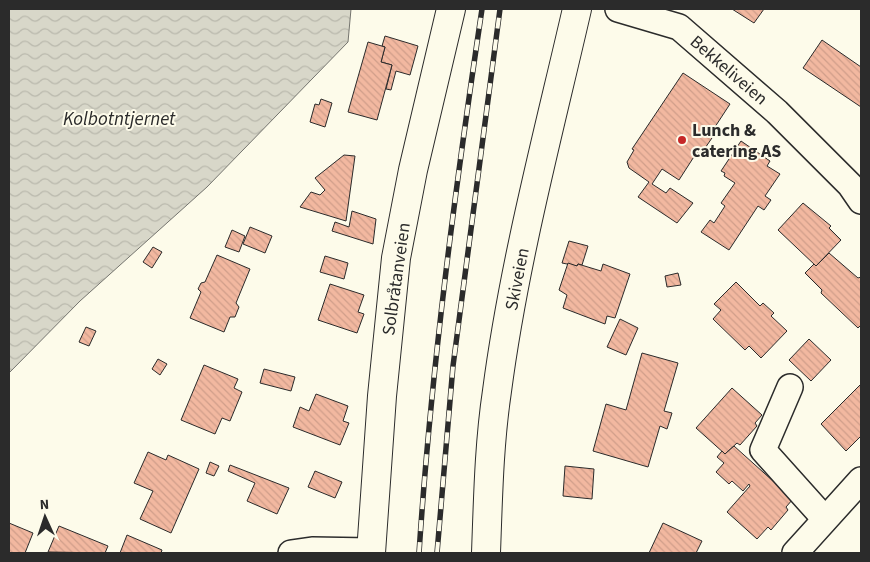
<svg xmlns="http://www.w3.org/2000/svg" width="870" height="562" font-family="'Source Sans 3',sans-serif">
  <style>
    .water { fill: url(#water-waves); stroke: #74746e }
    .building { fill: url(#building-back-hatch); stroke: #2b2b2b }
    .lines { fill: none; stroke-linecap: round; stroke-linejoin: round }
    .street-casing { stroke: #2b2b2b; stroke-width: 28 }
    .secondary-casing { stroke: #2b2b2b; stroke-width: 30 }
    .primary-casing { stroke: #2b2b2b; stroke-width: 30 }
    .street { stroke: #fdfbea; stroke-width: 25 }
    .secondary { stroke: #fdfbea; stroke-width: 28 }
    .primary { stroke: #fdfbea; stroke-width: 28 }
    .rail-casing { stroke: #2b2b2b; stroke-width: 5.5 }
    .rail { stroke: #fdfbea; stroke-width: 4; stroke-dasharray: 11; stroke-linecap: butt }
    .poi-dot { fill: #c62828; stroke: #fdfbea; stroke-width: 2 }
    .labels { text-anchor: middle; stroke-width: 4; stroke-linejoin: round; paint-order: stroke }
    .street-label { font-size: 18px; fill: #2b2b2b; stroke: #fdfbea }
    .poi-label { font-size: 18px; font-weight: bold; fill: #2b2b2b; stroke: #fdfbea; text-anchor: start }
    .water-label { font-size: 19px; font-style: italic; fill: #2b2b2b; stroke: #fdfbea }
  </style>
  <defs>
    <pattern id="water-waves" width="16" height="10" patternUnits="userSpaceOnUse" patternTransform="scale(1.25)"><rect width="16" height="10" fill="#d8d7c9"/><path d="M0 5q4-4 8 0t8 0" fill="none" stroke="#bab9ad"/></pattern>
    <pattern id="building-back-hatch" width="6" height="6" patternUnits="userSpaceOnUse" patternTransform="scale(1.25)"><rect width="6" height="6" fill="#f2b8a0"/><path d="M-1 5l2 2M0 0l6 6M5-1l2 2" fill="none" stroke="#d09e8a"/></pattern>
  </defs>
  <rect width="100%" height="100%" fill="#fdfbea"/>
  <!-- water -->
  <polygon class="water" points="9,9 351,9 348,42 207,187 80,301 9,373"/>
  <!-- building -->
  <g class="building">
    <polygon points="732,9 764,9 754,23"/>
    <polygon points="385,36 418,46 410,75 396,71 391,90 386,89 392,65 381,62 385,47 382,46"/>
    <polygon points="822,40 861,67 861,107 803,68"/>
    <polygon points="368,42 385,47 381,62 392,65 377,120 348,112"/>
    <polygon points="683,73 730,104 711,133 714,135 701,154 697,152 679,180 662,169 652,184 666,193 670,188 693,203 677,223 638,197 649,182 629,168 627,162 634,150 632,149"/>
    <polygon points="321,99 332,103 325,127 310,122 315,104 319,105"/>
    <polygon points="741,141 770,161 767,166 780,174 765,196 771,200 764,210 758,206 729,250 701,232 710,220 714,223 725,206 721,203 735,183 724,176 725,173 721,171"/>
    <polygon points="344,155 355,156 346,221 300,207 311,192 320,195 325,190 315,178"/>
    <polygon points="803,203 831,226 829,228 841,240 816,266 778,230"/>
    <polygon points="352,211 376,219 373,244 332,231 335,222 349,227"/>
    <polygon points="250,227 272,236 265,253 243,244"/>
    <polygon points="232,230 245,236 239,252 225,247"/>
    <polygon points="569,241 588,246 582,265 578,264 577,266 562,263"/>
    <polygon points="153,247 162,252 152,268 143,262"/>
    <polygon points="829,253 858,278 861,277 861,325 858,328 821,293 822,290 805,273 814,264 816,266"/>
    <polygon points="217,255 250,269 236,303 239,307 235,317 230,317 224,332 190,318 201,292 198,289 201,283 205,282"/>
    <polygon points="325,256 348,263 344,279 320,272"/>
    <polygon points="568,263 577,266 578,264 601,271 603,264 630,274 615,318 607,316 605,324 563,308 567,295 559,290"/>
    <polygon points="678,273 681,285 667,287 665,276"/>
    <polygon points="736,282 760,306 763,303 774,313 771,316 787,331 761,358 749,346 745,350 713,319 721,310 714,304"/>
    <polygon points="330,284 364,295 358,312 364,314 357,333 318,320"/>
    <polygon points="620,319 638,328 626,355 607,347"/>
    <polygon points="86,327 96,331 89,346 79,342"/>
    <polygon points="809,339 831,360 811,381 789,360"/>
    <polygon points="642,353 678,363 664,411 672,413 667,429 660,426 648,467 593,451 606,404 626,410"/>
    <polygon points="158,359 167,364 160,375 152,369"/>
    <polygon points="204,365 238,379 234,388 242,392 230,421 222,418 215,434 181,420"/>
    <polygon points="264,369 295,377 291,391 260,383"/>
    <polygon points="861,384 861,436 846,451 821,424"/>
    <polygon points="732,388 762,415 755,423 757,426 740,445 737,443 725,454 696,428"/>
    <polygon points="316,394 348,406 343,421 349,423 340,445 293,427 300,407 309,411"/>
    <polygon points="734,446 793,499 786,507 788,510 771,530 768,527 757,539 727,512 750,486 749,484 743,491 732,481 729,484 716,472 724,463 717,457 722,451 725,454"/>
    <polygon points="148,452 166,460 168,455 199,469 171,533 140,519 153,491 134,483"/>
    <polygon points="210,462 219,466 214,476 206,473"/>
    <polygon points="230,465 289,488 277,514 247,501 255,483 228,471"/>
    <polygon points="565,466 594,469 592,499 563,496"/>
    <polygon points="315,471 342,482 335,498 308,487"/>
    <polygon points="9,523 33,533 25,553 9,553"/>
    <polygon points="663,523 702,541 696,553 649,553"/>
    <polygon points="59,526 108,546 105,553 48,552"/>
    <polygon points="127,535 162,550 161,553 120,553"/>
  </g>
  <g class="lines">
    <!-- street casing -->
    <g class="street-casing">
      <g id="street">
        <polyline points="618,9 679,27 777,112 850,185 861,201"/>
        <polyline points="790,387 763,450 824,518"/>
        <polyline points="291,553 312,550 371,551"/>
        <polyline points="795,553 861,480"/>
      </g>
    </g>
    <!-- secondary casing -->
    <g class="secondary-casing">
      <polyline id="secondary" points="371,553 382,396 396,258 413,170 451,9"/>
    </g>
    <!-- primary casing -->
    <g class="primary-casing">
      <path id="primary" d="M486 553C488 499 489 444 497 391 514 262 548 135 577 9"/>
    </g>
    <!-- street -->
    <use href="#street" class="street"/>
    <!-- secondary -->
    <use href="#secondary" class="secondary"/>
    <!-- primary -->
    <use href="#primary" class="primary"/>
    <!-- rail casing -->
    <g class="rail-casing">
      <g id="rail">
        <path d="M419 553C431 371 455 190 482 9"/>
        <polyline points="437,553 453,366 500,9"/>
      </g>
    </g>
    <!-- rail -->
    <use href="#rail" class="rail"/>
  </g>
  <!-- markers -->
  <circle class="poi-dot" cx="682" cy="140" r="5"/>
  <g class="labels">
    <!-- street labels -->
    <g class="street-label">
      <text transform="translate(729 70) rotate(41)" y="6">Bekkeliveien</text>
      <text transform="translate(396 279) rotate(-82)" y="6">Solbråtanveien</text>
      <text transform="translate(517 279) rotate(-79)" y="6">Skiveien</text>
    </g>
    <!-- poi labels -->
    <g class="poi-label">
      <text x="692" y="136">Lunch &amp;<tspan x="692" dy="21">catering AS</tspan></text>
    </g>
    <!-- water labels -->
    <g class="water-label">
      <text x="119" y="125">Kolbotntjernet</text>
    </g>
  </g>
  <!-- border -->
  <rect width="870" height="562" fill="none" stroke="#2b2b2b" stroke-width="20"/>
  <!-- north arrow -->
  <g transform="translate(45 517) rotate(357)" stroke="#fdfbea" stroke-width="4" paint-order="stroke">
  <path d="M0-4L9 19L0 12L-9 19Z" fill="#2b2b2b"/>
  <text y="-8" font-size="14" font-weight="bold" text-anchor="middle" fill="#2b2b2b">N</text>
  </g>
</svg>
